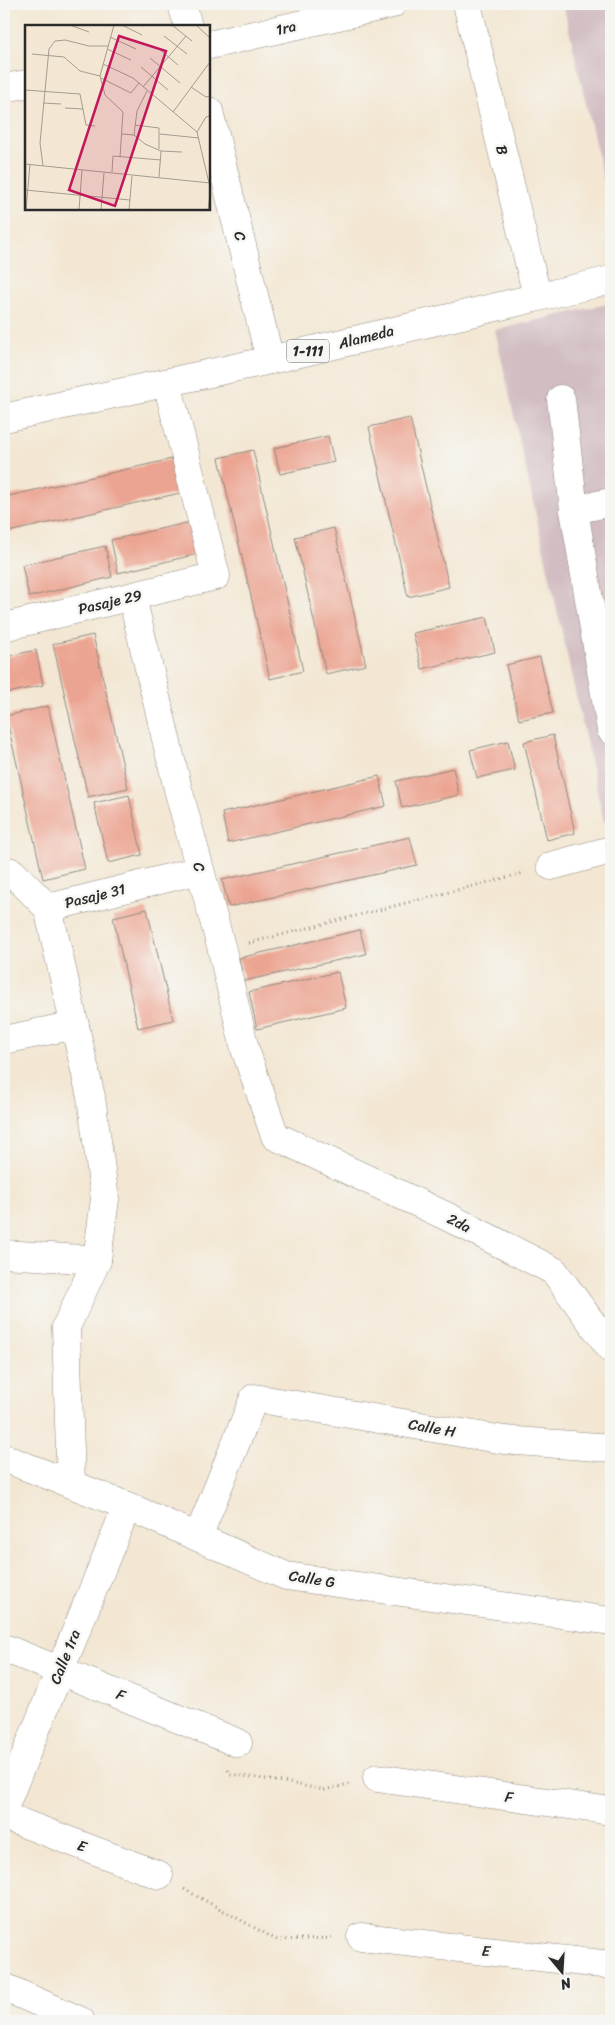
<svg xmlns="http://www.w3.org/2000/svg" width="615" height="2025" font-family="Sriracha,sans-serif">
  <style>
    .industrial { fill: #d2bec2 }
    .building { fill: #eca492 }
    .lines { fill: none; stroke-linecap: round; stroke-linejoin: round }
    .minor-casing { stroke: #8f897f; stroke-width: 29 }
    .major-casing { stroke: #8f897f; stroke-width: 29 }
    .path { stroke: #8f897f; stroke-width: 3; stroke-dasharray: 1 4; stroke-linecap: butt }
    .minor { stroke: #fff; stroke-width: 28 }
    .major { stroke: #fff; stroke-width: 28 }
    .labels { text-anchor: middle; stroke-width: 5; stroke-linejoin: round; paint-order: stroke }
    .shield { fill: #f6f6f2; stroke: #686867; stroke-width: 1 }
    .shield-label { font-size: 14px; font-weight: bold; fill: #2b2b2b }
    .street-label { font-size: 15px; fill: #2b2b2b; stroke: #f6f6f2 }
    .inset-road { fill: none; stroke: #a39c90; stroke-width: 1 }
    .view { fill: #c2185b; fill-opacity: 0.15; stroke: #c2185b; stroke-width: 2.5 }
    .inset-edge { fill: none; stroke: #2b2b2b; stroke-width: 2.5 }
  </style>
  <rect width="100%" height="100%" fill="#f6f6f2"/>
  <filter id="ink" filterUnits="userSpaceOnUse"><feTurbulence type="fractalNoise" baseFrequency=".02" numOctaves="2"/><feDisplacementMap in="SourceGraphic" scale="10" xChannelSelector="R" yChannelSelector="G"/><feConvolveMatrix kernelMatrix="1 2 1 2 8 2 1 2 1" color-interpolation-filters="sRGB"/></filter>
  <filter id="wash" filterUnits="userSpaceOnUse"><feTurbulence type="fractalNoise" baseFrequency=".0096" numOctaves="4" result="noise"/><feDisplacementMap in="SourceGraphic" scale="20" xChannelSelector="R" yChannelSelector="G"/><feGaussianBlur stdDeviation="1.12" result="paint"/><feColorMatrix in="noise" values="0 0 0 0 0 0 0 0 0 0 0 0 0 0 0 0 0 1.4 0 .05"/><feComposite in="paint" operator="in"/></filter>
  <g filter="url(#wash)">
    <rect width="100%" height="100%" fill="#f3e7d3"/>
    <!-- industrial -->
    <g class="industrial">
      <polygon points="563,4 611,4 611,212"/>
      <polygon points="611,303 611,820 604,822 495,330"/>
    </g>
    <g id="blocks">
      <!-- building -->
      <g class="building">
        <polygon points="410,418 449,587 408,597 369,427"/>
        <polygon points="328,436 334,462 280,474 274,448"/>
        <polygon points="253,450 303,671 270,679 219,458"/>
        <polygon points="172,459 180,493 4,533 4,497"/>
        <polygon points="195,521 202,553 118,573 111,540"/>
        <polygon points="334,528 366,665 326,674 295,537"/>
        <polygon points="105,546 112,577 29,597 22,565"/>
        <polygon points="487,617 495,652 422,669 413,633"/>
        <polygon points="93,635 128,788 88,797 53,644"/>
        <polygon points="36,650 43,685 4,694 4,657"/>
        <polygon points="540,657 553,713 519,720 506,665"/>
        <polygon points="48,706 85,869 43,879 6,716"/>
        <polygon points="553,735 575,833 547,840 524,742"/>
        <polygon points="508,741 515,770 477,778 470,750"/>
        <polygon points="453,768 459,795 402,808 396,781"/>
        <polygon points="379,776 386,806 228,843 222,813"/>
        <polygon points="129,795 142,855 108,863 94,803"/>
        <polygon points="410,837 417,865 229,907 222,880"/>
        <polygon points="147,909 173,1020 138,1028 113,917"/>
        <polygon points="360,930 366,954 244,981 239,958"/>
        <polygon points="338,972 346,1008 257,1029 249,992"/>
      </g>
    </g>
  </g>
  <g filter="url(#ink)">
    <use href="#blocks" fill-opacity="0" stroke="#8f897f" stroke-width="1"/>
    <g class="lines">
      <!-- minor casing -->
      <g class="minor-casing">
        <g id="minor">
          <polyline points="182,4 188,26"/>
          <polyline points="467,4 537,296"/>
          <polyline points="209,45 392,4"/>
          <polyline points="4,88 26,84"/>
          <polyline points="209,111 270,360"/>
          <polyline points="561,399 574,510 611,730"/>
          <polyline points="574,510 611,502"/>
          <polyline points="132,597 178,789 222,950 245,1049 275,1136 448,1217 554,1271 611,1349"/>
          <polyline points="4,627 216,576 167,383"/>
          <polyline points="551,866 611,850"/>
          <polyline points="4,870 12,872 48,908 200,870"/>
          <polyline points="48,908 91,1097 105,1199 97,1260 66,1327 71,1484"/>
          <polyline points="4,1040 75,1025"/>
          <polyline points="4,1254 97,1260"/>
          <polyline points="4,1458 127,1506 286,1576 611,1621"/>
          <polyline points="198,1537 254,1398 504,1440 611,1448"/>
          <polyline points="4,1648 238,1743"/>
          <polyline points="377,1778 611,1811"/>
          <polyline points="4,1808 127,1506"/>
          <polyline points="4,1816 159,1875"/>
          <polyline points="361,1937 611,1965"/>
          <polyline points="4,1987 81,2021"/>
        </g>
      </g>
      <!-- major casing -->
      <g class="major-casing">
        <polyline id="major" points="4,418 270,360 611,280"/>
      </g>
      <!-- path -->
      <g class="path">
        <polyline points="249,943 524,873"/>
        <polyline points="228,1770 230,1774 284,1782 324,1790 349,1784"/>
        <polyline points="184,1889 277,1940 332,1938"/>
      </g>
      <!-- minor -->
      <use href="#minor" class="minor"/>
      <!-- major -->
      <use href="#major" class="major"/>
    </g>
  </g>
  <g class="labels">
    <!-- shield labels -->
    <rect class="shield" x="287" y="339.5" width="42" height="23" rx="4"/>
    <g class="shield-label">
      <text x="308" y="356">1-111</text>
    </g>
    <!-- street labels -->
    <g class="street-label">
      <text transform="translate(286 28) rotate(-13)" y="5">1ra</text>
      <text transform="translate(502 150) rotate(77)" y="5">B</text>
      <text transform="translate(240 236) rotate(76)" y="5">C</text>
      <text transform="translate(366 337) rotate(-14)" y="5">Alameda</text>
      <text transform="translate(110 602) rotate(-13)" y="5">Pasaje 29</text>
      <text transform="translate(199 867) rotate(75)" y="5">C</text>
      <text transform="translate(95 896) rotate(-14)" y="5">Pasaje 31</text>
      <text transform="translate(459 1223) rotate(27)" y="5">2da</text>
      <text transform="translate(432 1428) rotate(10)" y="5">Calle H</text>
      <text transform="translate(312 1579) rotate(9)" y="5">Calle G</text>
      <text transform="translate(65 1657) rotate(-68)" y="5">Calle 1ra</text>
      <text transform="translate(121 1695) rotate(22)" y="5">F</text>
      <text transform="translate(509 1797) rotate(8)" y="5">F</text>
      <text transform="translate(82 1846) rotate(21)" y="5">E</text>
      <text transform="translate(486 1951) rotate(6)" y="5">E</text>
    </g>
  </g>
  <!-- overview -->
  <g transform="translate(25 25)">
    <rect width="185" height="185" fill="#f3e7d3"/>
    <path class="inset-road" d="M45 0 64 7M89 0 75 51 80 70 98 87 95 132M97 0 117 10M147 0 167 16M171 0 185 13M139 11 162 29M85 12 111 24M133 23 153 40M82 24 106 35M7 29 39 32 55 46 75 51M125 33 155 58M78 39 108 53 172 107M116 42 143 65M76 53 106 68 114 58M118 62 161 11M166 62 181 72 185 71M0 65 55 69 61 100 70 101M18 78 36 79M40 83 58 84M148 87 185 37M110 100 134 103V124M172 107 184 158M172 107 181 92 185 91M97 109 109 110 120 119 136 126 157 127M135 109 174 113M109 110 112 86 122 66M0 139 185 158M18 141 15 118 24 24 30 16 40 15 64 21H83M87 147 88 131 136 135M134 152 136 126M0 165 105 175M1 185 5 139M54 185 57 145M76 185 79 148M104 185 107 151M183 185 185 169"/>
    <path class="view" d="M94 11 141 26 90 181 44 165Z"/>
    <rect width="185" height="185" class="inset-edge"/>
  </g>
  <!-- margin -->
  <rect width="615" height="2025" fill="none" stroke="#f6f6f2" stroke-width="20"/>
  <!-- north arrow -->
  <g transform="translate(562 1972) rotate(162)" stroke="#f6f6f2" stroke-width="4" paint-order="stroke">
  <path d="M0-4L9 19L0 12L-9 19Z" fill="#2b2b2b"/>
  <text y="-8" font-size="14" font-weight="bold" text-anchor="middle" fill="#2b2b2b">N</text>
  </g>
</svg>
